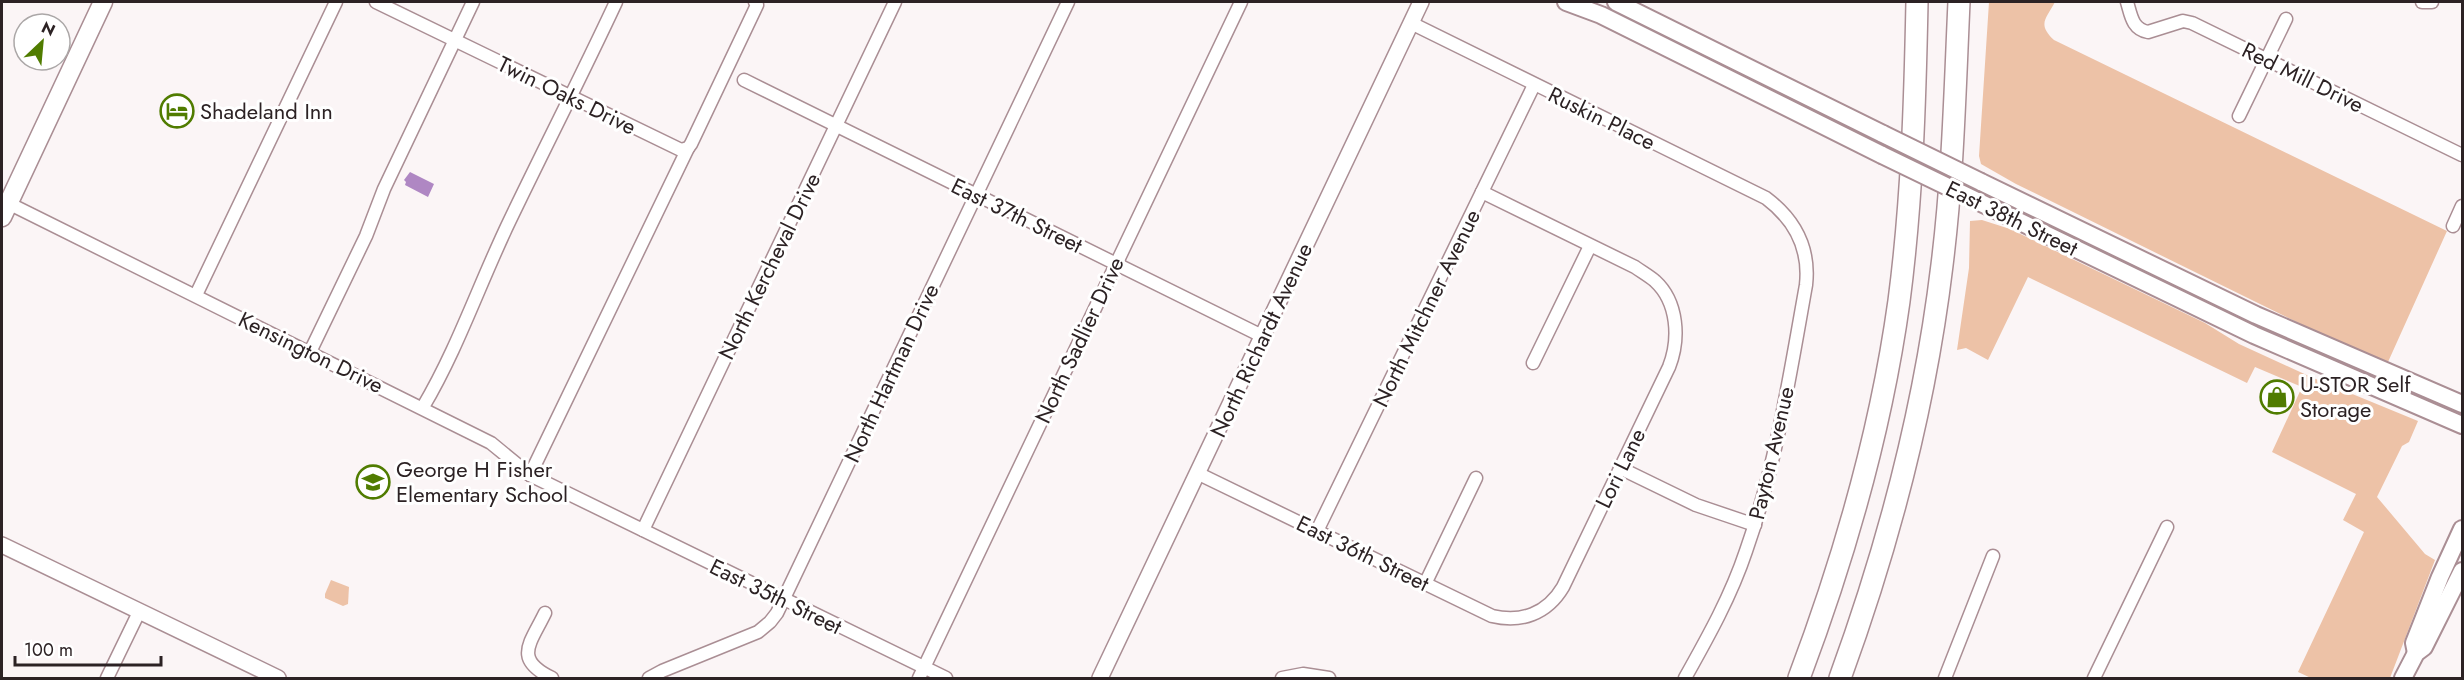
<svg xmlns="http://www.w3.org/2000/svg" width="2464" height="680" font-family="Jost,sans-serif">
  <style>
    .green { fill: #edc2a7 }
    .water { fill: #af87c3 }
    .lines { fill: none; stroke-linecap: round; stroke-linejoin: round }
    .minor-casing { stroke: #aa8e94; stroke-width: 15 }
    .tertiary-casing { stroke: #aa8e94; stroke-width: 18 }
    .secondary-casing { stroke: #aa8e94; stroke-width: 20 }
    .primary-casing { stroke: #aa8e94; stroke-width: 21 }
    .motorway-casing { stroke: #aa8e94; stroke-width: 24 }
    .minor { stroke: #fff; stroke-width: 12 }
    .tertiary { stroke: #fff; stroke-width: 15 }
    .secondary { stroke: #fff; stroke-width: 16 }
    .primary { stroke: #fff; stroke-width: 18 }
    .motorway { stroke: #fff; stroke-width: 21 }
    .secondary-bridge-casing { stroke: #aa8e94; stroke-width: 20; stroke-linecap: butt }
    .secondary-bridge { stroke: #fff; stroke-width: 16 }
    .labels { text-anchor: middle; stroke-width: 6; stroke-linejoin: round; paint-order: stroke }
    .street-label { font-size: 22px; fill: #2c2224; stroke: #fff }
    .poi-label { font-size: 22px; fill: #2c2224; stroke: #fff; text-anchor: start }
  </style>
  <rect width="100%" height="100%" fill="#fbf5f6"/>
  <!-- green -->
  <g class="green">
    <path d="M1989 2H2055C2046 19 2037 24 2054 40L2447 231 2388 362 2329 338 2016 184 1981 164 1979 156Z"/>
    <polygon points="1982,220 2010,229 2205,323 2239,344 2311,377 2418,421 2409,442 2402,446 2377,497 2425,554 2435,560 2390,678 2311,678 2298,672 2364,532 2343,520 2356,494 2272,452 2302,387 2255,367 2247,383 2028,277 1988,360 1966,348 1957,350 1969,268 1970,221"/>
    <polygon points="331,580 349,587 348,604 343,606 325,598 325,594"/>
  </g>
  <!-- water -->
  <polygon class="water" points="410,172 434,184 428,197 405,185 406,182 404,180"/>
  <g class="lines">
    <!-- minor casing -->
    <g class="minor-casing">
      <g id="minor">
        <polyline points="376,2 681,150 688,148 691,144 757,5 755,2"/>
        <path d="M2127 2C2131 15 2132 29 2148 32L2183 21 2192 23 2462 155"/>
        <polyline points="2422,2 2432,2"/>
        <path d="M1411 23 1766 198C1795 220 1810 249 1806 285 1790 374 1776 466 1746 551 1731 596 1708 637 1685 678"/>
        <polyline points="744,80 1262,336"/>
        <polyline points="2239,116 2286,19"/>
        <polyline points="8,203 491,443 530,475 946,678"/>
        <polyline points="2453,226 2462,206"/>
        <polyline points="196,295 336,2"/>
        <polyline points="310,352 366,236 384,189 473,2"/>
        <polyline points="1533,363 1590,246"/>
        <path d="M423 407C458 348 480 282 510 220 545 147 582 75 616 2"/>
        <polyline points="1620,468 1696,505 1755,525"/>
        <path d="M1197 473 1492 616C1521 623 1547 614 1563 587L1669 367C1680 339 1678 302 1655 281 1649 276 1642 272 1635 267L1482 192"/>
        <polyline points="530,475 688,148"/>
        <polyline points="643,530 895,2"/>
        <polyline points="1317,531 1534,85"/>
        <polyline points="1425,584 1476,478"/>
        <path d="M545 613C530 644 513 659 552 678"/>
        <polyline points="107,678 139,612"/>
        <polyline points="649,678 662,671 758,632 770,622 777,613 1068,2"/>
        <polyline points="919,678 1241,2"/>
        <polyline points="1282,678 1303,674 1329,678"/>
        <polyline points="1945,678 1993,556"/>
        <polyline points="2094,678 2167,527"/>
      </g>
    </g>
    <!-- tertiary casing -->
    <g class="tertiary-casing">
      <g id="tertiary">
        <polyline points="2,545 278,678"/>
        <polyline points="1100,678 1421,2"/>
      </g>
    </g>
    <!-- secondary casing -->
    <g class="secondary-casing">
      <g id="secondary">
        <polyline points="1566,2 1601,15 1882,155"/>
        <polyline points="1616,2 1883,134"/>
        <polyline points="1981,182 2256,315 2462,404"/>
        <polyline points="1979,202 2254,335 2462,425"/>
        <polyline points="2416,653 2414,643 2440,577 2462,529"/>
        <polyline points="2403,678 2416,653 2424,647 2462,571"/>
      </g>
    </g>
    <!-- primary casing -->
    <g class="primary-casing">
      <polyline id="primary" points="2,217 103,2"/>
    </g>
    <!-- motorway casing -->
    <g class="motorway-casing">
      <g id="motorway">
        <path d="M1799 678C1845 556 1881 431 1899 301 1912 202 1915 102 1917 2"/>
        <path d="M1840 678C1889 544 1925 407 1942 265 1953 177 1955 89 1959 2"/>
      </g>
    </g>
    <!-- minor -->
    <use href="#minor" class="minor"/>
    <!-- tertiary -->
    <use href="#tertiary" class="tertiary"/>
    <!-- secondary -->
    <use href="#secondary" class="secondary"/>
    <!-- primary -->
    <use href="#primary" class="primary"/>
    <!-- motorway -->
    <use href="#motorway" class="motorway"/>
    <!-- secondary-bridge casing -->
    <g class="secondary-bridge-casing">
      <g id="secondary-bridge">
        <polyline points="1883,134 1981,182"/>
        <polyline points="1882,155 1979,202"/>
      </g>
    </g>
    <!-- secondary-bridge -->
    <use href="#secondary-bridge" class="secondary-bridge"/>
  </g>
  <!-- icons -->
  <defs>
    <g id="hotel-ring" transform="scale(1.725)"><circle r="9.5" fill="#fff" stroke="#507c00" stroke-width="1.5"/><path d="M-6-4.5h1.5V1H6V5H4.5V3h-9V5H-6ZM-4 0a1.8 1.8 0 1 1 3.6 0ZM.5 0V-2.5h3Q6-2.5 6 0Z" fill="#507c00"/></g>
    <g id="shop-ring" transform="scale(1.725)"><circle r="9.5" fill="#fff" stroke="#507c00" stroke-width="1.5"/><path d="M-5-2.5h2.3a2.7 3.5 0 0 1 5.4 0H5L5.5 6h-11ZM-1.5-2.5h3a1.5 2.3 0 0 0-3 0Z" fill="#507c00"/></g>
    <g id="school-ring" transform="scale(1.725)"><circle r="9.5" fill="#fff" stroke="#507c00" stroke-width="1.5"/><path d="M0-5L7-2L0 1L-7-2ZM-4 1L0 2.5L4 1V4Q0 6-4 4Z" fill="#507c00"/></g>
  </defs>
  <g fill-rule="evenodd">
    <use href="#hotel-ring" x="177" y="111"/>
    <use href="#shop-ring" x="2277" y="397"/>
    <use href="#school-ring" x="373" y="482"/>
  </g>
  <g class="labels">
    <!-- street labels -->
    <g class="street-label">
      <text transform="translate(2303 77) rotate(26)" y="8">Red Mill Drive</text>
      <text transform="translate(567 95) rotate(26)" y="8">Twin Oaks Drive</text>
      <text transform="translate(1602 118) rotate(26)" y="8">Ruskin Place</text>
      <text transform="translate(1017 215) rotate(26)" y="8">East 37th Street</text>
      <text transform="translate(2012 218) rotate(26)" y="8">East 38th Street</text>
      <text transform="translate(769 266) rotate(-64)" y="8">North Kercheval Drive</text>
      <text transform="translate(1426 308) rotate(-64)" y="8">North Mitchner Avenue</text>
      <text transform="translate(1079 340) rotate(-65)" y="8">North Sadlier Drive</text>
      <text transform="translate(1261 340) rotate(-65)" y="8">North Richardt Avenue</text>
      <text transform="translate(311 352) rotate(26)" y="8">Kensington Drive</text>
      <text transform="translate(891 373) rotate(-65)" y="8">North Hartman Drive</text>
      <text transform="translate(1771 453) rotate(-77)" y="8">Payton Avenue</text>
      <text transform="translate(1620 468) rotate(-64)" y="8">Lori Lane</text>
      <text transform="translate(1363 553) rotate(26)" y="8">East 36th Street</text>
      <text transform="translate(776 596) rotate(26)" y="8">East 35th Street</text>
    </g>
    <!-- poi labels -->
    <g class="poi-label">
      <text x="200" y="119">Shadeland Inn</text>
      <text x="2300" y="392">U-STOR Self<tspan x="2300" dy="25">Storage</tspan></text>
      <text x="396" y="477">George H Fisher<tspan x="396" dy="25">Elementary School</tspan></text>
    </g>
  </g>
  <!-- border -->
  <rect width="2464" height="680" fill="none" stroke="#2c2224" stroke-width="6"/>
  <!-- north arrow -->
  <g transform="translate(42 42) rotate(26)"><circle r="28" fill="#ffffff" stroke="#aba7a7" stroke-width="1.5"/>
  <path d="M0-4.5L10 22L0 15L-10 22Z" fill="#507c00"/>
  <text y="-9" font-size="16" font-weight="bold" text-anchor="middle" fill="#2c2224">N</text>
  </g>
  <!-- scale -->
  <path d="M15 656v9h146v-9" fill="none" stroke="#2c2224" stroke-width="3"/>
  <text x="24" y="656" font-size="18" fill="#2c2224" stroke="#ffffff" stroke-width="4.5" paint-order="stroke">100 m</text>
</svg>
